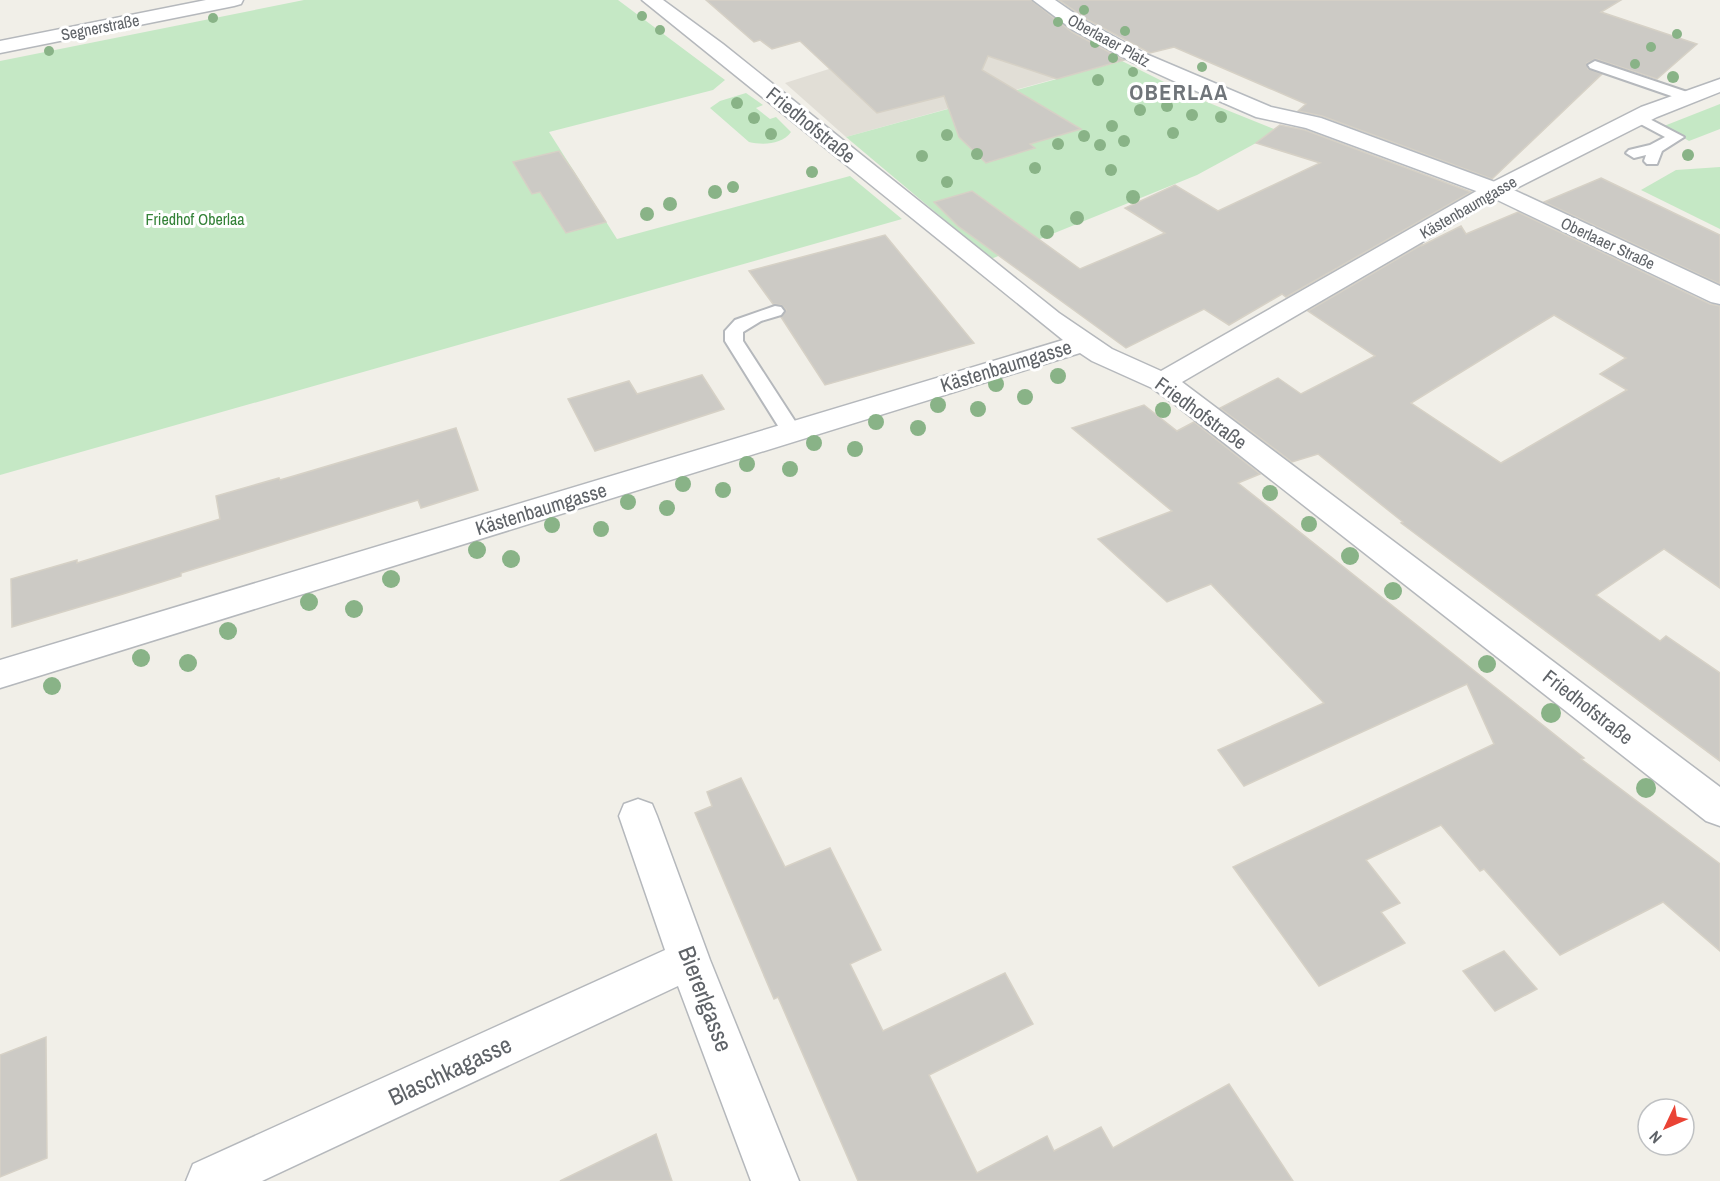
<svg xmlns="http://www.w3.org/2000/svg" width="1720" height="1181" font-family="'Archivo Narrow',sans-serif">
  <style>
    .education { fill: #e1ded6 }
    .green { fill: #c5e8c5 }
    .building { fill: #cccac5; stroke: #d6d1c6; stroke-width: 1.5; fill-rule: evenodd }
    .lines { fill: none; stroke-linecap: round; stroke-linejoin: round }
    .service-casing { stroke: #b5b8bc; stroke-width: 4 }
    .minor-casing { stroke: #b5b8bc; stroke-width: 3 }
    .secondary-casing { stroke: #b6babf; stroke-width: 3 }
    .service { fill: #fff; fill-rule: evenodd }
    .minor { fill: #fff; fill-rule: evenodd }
    .secondary { fill: #fff; fill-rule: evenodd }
    .tree { fill: #89b387 }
    .labels { text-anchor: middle; stroke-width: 6; stroke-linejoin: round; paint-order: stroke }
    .far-street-label { font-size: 16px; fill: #5f6368; stroke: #fff }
    .far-park-label { font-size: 16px; fill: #348238; stroke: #fff }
    .street-label { font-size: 20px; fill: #5f6368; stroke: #fff }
    .far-district-label { font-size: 22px; font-weight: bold; letter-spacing: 1.5px; fill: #70757a; stroke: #fff }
    .near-street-label { font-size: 24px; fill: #5f6368; stroke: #fff }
  </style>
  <rect width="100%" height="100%" fill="#f1efe8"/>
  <!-- education -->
  <polygon class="education" points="1039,2 1130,58 846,137 785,83"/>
  <!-- green -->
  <g class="green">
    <polygon points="304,0 618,0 725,80 713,90 549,132 617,239 850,176 902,219 0,475 0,61"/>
    <polygon points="1122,61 1192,96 1274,129 1256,143 1197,175 991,259 846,137"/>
    <path d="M746 93 763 105 756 108 770 119 776 117 791 132C782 145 762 145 749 142L710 108 720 101Z"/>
    <polygon points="1720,104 1720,129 1689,141 1664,126"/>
    <polygon points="1720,167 1720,229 1641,190 1676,170"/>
  </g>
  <!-- building -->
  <g class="building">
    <polygon points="706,0 1031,0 1072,32 1124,60 1057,79 988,56 982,70 1081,129 1030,144 1035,148 986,163 959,137 944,96 877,113 800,41 772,49 760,40 754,42"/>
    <polygon points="1059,0 1621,0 1601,12 1697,44 1657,79 1596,59 1587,63 1588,69 1602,74 1492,179 1322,116 1298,111 1306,104 1174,47 1150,53 1088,20"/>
    <polygon points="1280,125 1305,130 1471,192 1286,297 1282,294 1229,325 1204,309 1126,348 958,226 934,202 972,191 1080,269 1165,233 1125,208 1175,185 1218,211 1320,163 1256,143"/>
    <polygon points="559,151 573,171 606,222 566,233 540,192 532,194 513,162"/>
    <polygon points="1601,178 1720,235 1720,284 1544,202"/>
    <path d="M1518 212 1710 304 1720 306V588L1664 549 1596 595 1660 641 1666 636 1720 673V761L1401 523 1403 522 1318 454 1292 462 1220 408 1278 378 1301 394 1375 356 1308 311 1423 244 1421 246 1461 226 1466 234ZM1554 315 1626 358 1600 374 1627 390 1501 463 1411 403Z"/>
    <polygon points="885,235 974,343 825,385 781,317 786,310 781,305 773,304 749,271"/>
    <polygon points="702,375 724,409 595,451 568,399 629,381 637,394"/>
    <polygon points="1144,405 1177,431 1194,422 1260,474 1238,483 1584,758 1581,759 1720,864 1720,951 1663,902 1560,955 1484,869 1480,871 1441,825 1366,860 1400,903 1381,912 1405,943 1319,986 1233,867 1494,744 1467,684 1244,786 1218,750 1324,703 1211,584 1167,602 1098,539 1172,511 1072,428"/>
    <polygon points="456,428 478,490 421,508 418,500 181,573 181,576 123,594 12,627 11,579 77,560 77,563 220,519 216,496 279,478 280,480"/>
    <polygon points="741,778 785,867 830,848 881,950 850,964 883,1031 1005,973 1033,1024 929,1075 977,1173 1047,1136 1054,1151 1101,1127 1113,1148 1229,1084 1293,1181 858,1181 778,997 774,999 695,813 712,806 707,792"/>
    <polygon points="1504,951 1537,989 1495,1011 1463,971"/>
    <polygon points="46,1037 47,1158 0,1177 0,1055"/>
    <polygon points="656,1134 672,1181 560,1181"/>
  </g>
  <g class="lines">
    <!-- service casing -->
    <g class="service-casing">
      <g id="service">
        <polygon points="1595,61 1693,94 1695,97 1693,100 1683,100 1590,68 1588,65"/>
        <polygon points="1638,113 1684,137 1662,151 1657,164 1647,164 1644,161 1646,155 1634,158 1626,153 1629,150 1650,145 1665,137 1633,120 1631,117"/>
        <polygon points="775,306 781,307 784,311 781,315 761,321 743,332 743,341 802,432 799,437 792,439 785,437 725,341 725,331 735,320"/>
      </g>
    </g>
    <!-- minor casing -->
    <g class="minor-casing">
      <g id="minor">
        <polygon points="206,0 243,0 241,4 234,6 0,53 0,41"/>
        <polygon points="642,0 663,0 723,44 1059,313 1112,349 1161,371 1487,185 1641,107 1720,79 1720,92 1657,117 1503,195 1182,382 1720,787 1720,826 1706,821 1177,406 1152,388 1092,361 1080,353 0,688 0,660 1063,340"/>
        <polygon points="638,799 652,804 657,816 710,960 799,1181 751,1181 678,986 262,1181 186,1181 193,1164 665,950 619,816 624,804"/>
      </g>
    </g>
    <!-- secondary casing -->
    <g class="secondary-casing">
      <polygon id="secondary" points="1033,0 1055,0 1087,22 1146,54 1271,107 1321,118 1503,185 1720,286 1720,304 1711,302 1487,195 1306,128 1256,117 1187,87 1132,62 1073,30"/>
    </g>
    <!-- service -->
    <use href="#service" class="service"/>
    <!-- minor -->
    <use href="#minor" class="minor"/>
    <!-- secondary -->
    <use href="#secondary" class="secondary"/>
  </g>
  <!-- trees -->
  <g class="tree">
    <circle cx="1084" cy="10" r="5"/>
    <circle cx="642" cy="16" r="5"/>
    <circle cx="213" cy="18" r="5"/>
    <circle cx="1058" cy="22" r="5"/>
    <circle cx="660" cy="30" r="5"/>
    <circle cx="1125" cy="31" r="5"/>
    <circle cx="1677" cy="34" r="5"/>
    <circle cx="1095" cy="43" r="5"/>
    <circle cx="1651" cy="47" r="5"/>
    <circle cx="49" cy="51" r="5"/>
    <circle cx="1113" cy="58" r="5"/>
    <circle cx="1635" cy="64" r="5"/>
    <circle cx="1202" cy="67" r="5"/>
    <circle cx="1133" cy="72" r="5"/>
    <circle cx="1673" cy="77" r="6"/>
    <circle cx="1098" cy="80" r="6"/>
    <circle cx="737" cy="103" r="6"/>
    <circle cx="1167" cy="106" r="6"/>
    <circle cx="1140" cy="110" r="6"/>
    <circle cx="1192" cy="115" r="6"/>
    <circle cx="1221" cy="117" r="6"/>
    <circle cx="754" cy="118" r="6"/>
    <circle cx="1112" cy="126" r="6"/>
    <circle cx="1173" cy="133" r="6"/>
    <circle cx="771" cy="134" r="6"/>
    <circle cx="947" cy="135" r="6"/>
    <circle cx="1084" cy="136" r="6"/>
    <circle cx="1124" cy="141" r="6"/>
    <circle cx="1058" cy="144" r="6"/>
    <circle cx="1100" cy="145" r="6"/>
    <circle cx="977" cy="154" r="6"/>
    <circle cx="1688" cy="155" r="6"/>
    <circle cx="922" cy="156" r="6"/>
    <circle cx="1035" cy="168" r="6"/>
    <circle cx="1111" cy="170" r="6"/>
    <circle cx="812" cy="172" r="6"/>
    <circle cx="947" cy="182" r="6"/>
    <circle cx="733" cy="187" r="6"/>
    <circle cx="715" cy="192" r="7"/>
    <circle cx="1133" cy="197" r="7"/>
    <circle cx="670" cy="204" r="7"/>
    <circle cx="647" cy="214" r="7"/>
    <circle cx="1077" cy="218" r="7"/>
    <circle cx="1047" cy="232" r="7"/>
    <circle cx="1058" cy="376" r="8"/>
    <circle cx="996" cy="384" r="8"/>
    <circle cx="1025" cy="397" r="8"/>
    <circle cx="938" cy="405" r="8"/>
    <circle cx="978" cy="409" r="8"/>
    <circle cx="1163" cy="410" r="8"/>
    <circle cx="876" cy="422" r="8"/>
    <circle cx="918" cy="428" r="8"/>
    <circle cx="814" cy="443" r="8"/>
    <circle cx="855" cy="449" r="8"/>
    <circle cx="747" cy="464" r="8"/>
    <circle cx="790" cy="469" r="8"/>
    <circle cx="683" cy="484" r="8"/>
    <circle cx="723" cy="490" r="8"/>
    <circle cx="1270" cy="493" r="8"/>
    <circle cx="628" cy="502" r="8"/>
    <circle cx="667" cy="508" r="8"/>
    <circle cx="1309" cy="524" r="8"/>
    <circle cx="552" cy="525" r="8"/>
    <circle cx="601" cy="529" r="8"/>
    <circle cx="477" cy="550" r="9"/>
    <circle cx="1350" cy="556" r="9"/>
    <circle cx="511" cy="559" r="9"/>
    <circle cx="391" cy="579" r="9"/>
    <circle cx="1393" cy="591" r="9"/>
    <circle cx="309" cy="602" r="9"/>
    <circle cx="354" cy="609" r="9"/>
    <circle cx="228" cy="631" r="9"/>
    <circle cx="141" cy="658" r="9"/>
    <circle cx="188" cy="663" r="9"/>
    <circle cx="1487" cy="664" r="9"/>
    <circle cx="52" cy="686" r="9"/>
    <circle cx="1551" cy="713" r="10"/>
    <circle cx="1646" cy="788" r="10"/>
  </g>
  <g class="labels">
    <!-- far-street labels -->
    <g class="far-street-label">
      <text transform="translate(100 27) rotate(-11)" y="6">Segnerstraße</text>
      <text transform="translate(1109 40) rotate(29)" y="6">Oberlaaer Platz</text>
      <text transform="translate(1468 207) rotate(-30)" y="6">Kästenbaumgasse</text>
      <text transform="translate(1608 243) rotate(25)" y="6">Oberlaaer Straße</text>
    </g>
    <!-- far-park labels -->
    <g class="far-park-label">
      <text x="195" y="225">Friedhof Oberlaa</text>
    </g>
    <!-- street labels -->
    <g class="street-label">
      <text transform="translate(811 125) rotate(39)" y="7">Friedhofstraße</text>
      <text transform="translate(1006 366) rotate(-17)" y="7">Kästenbaumgasse</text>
      <text transform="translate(1201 413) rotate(36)" y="7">Friedhofstraße</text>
      <text transform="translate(541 509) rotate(-17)" y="7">Kästenbaumgasse</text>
      <text transform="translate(1588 707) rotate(38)" y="7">Friedhofstraße</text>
    </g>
    <!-- far-district labels -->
    <g class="far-district-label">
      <text x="1179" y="100">OBERLAA</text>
    </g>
    <!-- near-street labels -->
    <g class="near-street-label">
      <text transform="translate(705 999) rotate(69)" y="8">Biererlgasse</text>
      <text transform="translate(450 1071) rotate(-25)" y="8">Blaschkagasse</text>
    </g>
  </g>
  <!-- north arrow -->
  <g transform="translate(1666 1127) rotate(226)"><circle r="28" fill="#ffffff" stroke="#bfc1c3" stroke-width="1.5"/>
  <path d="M0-4.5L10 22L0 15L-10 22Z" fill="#ea4335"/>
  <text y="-9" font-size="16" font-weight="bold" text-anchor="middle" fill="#5f6368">N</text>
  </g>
</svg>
